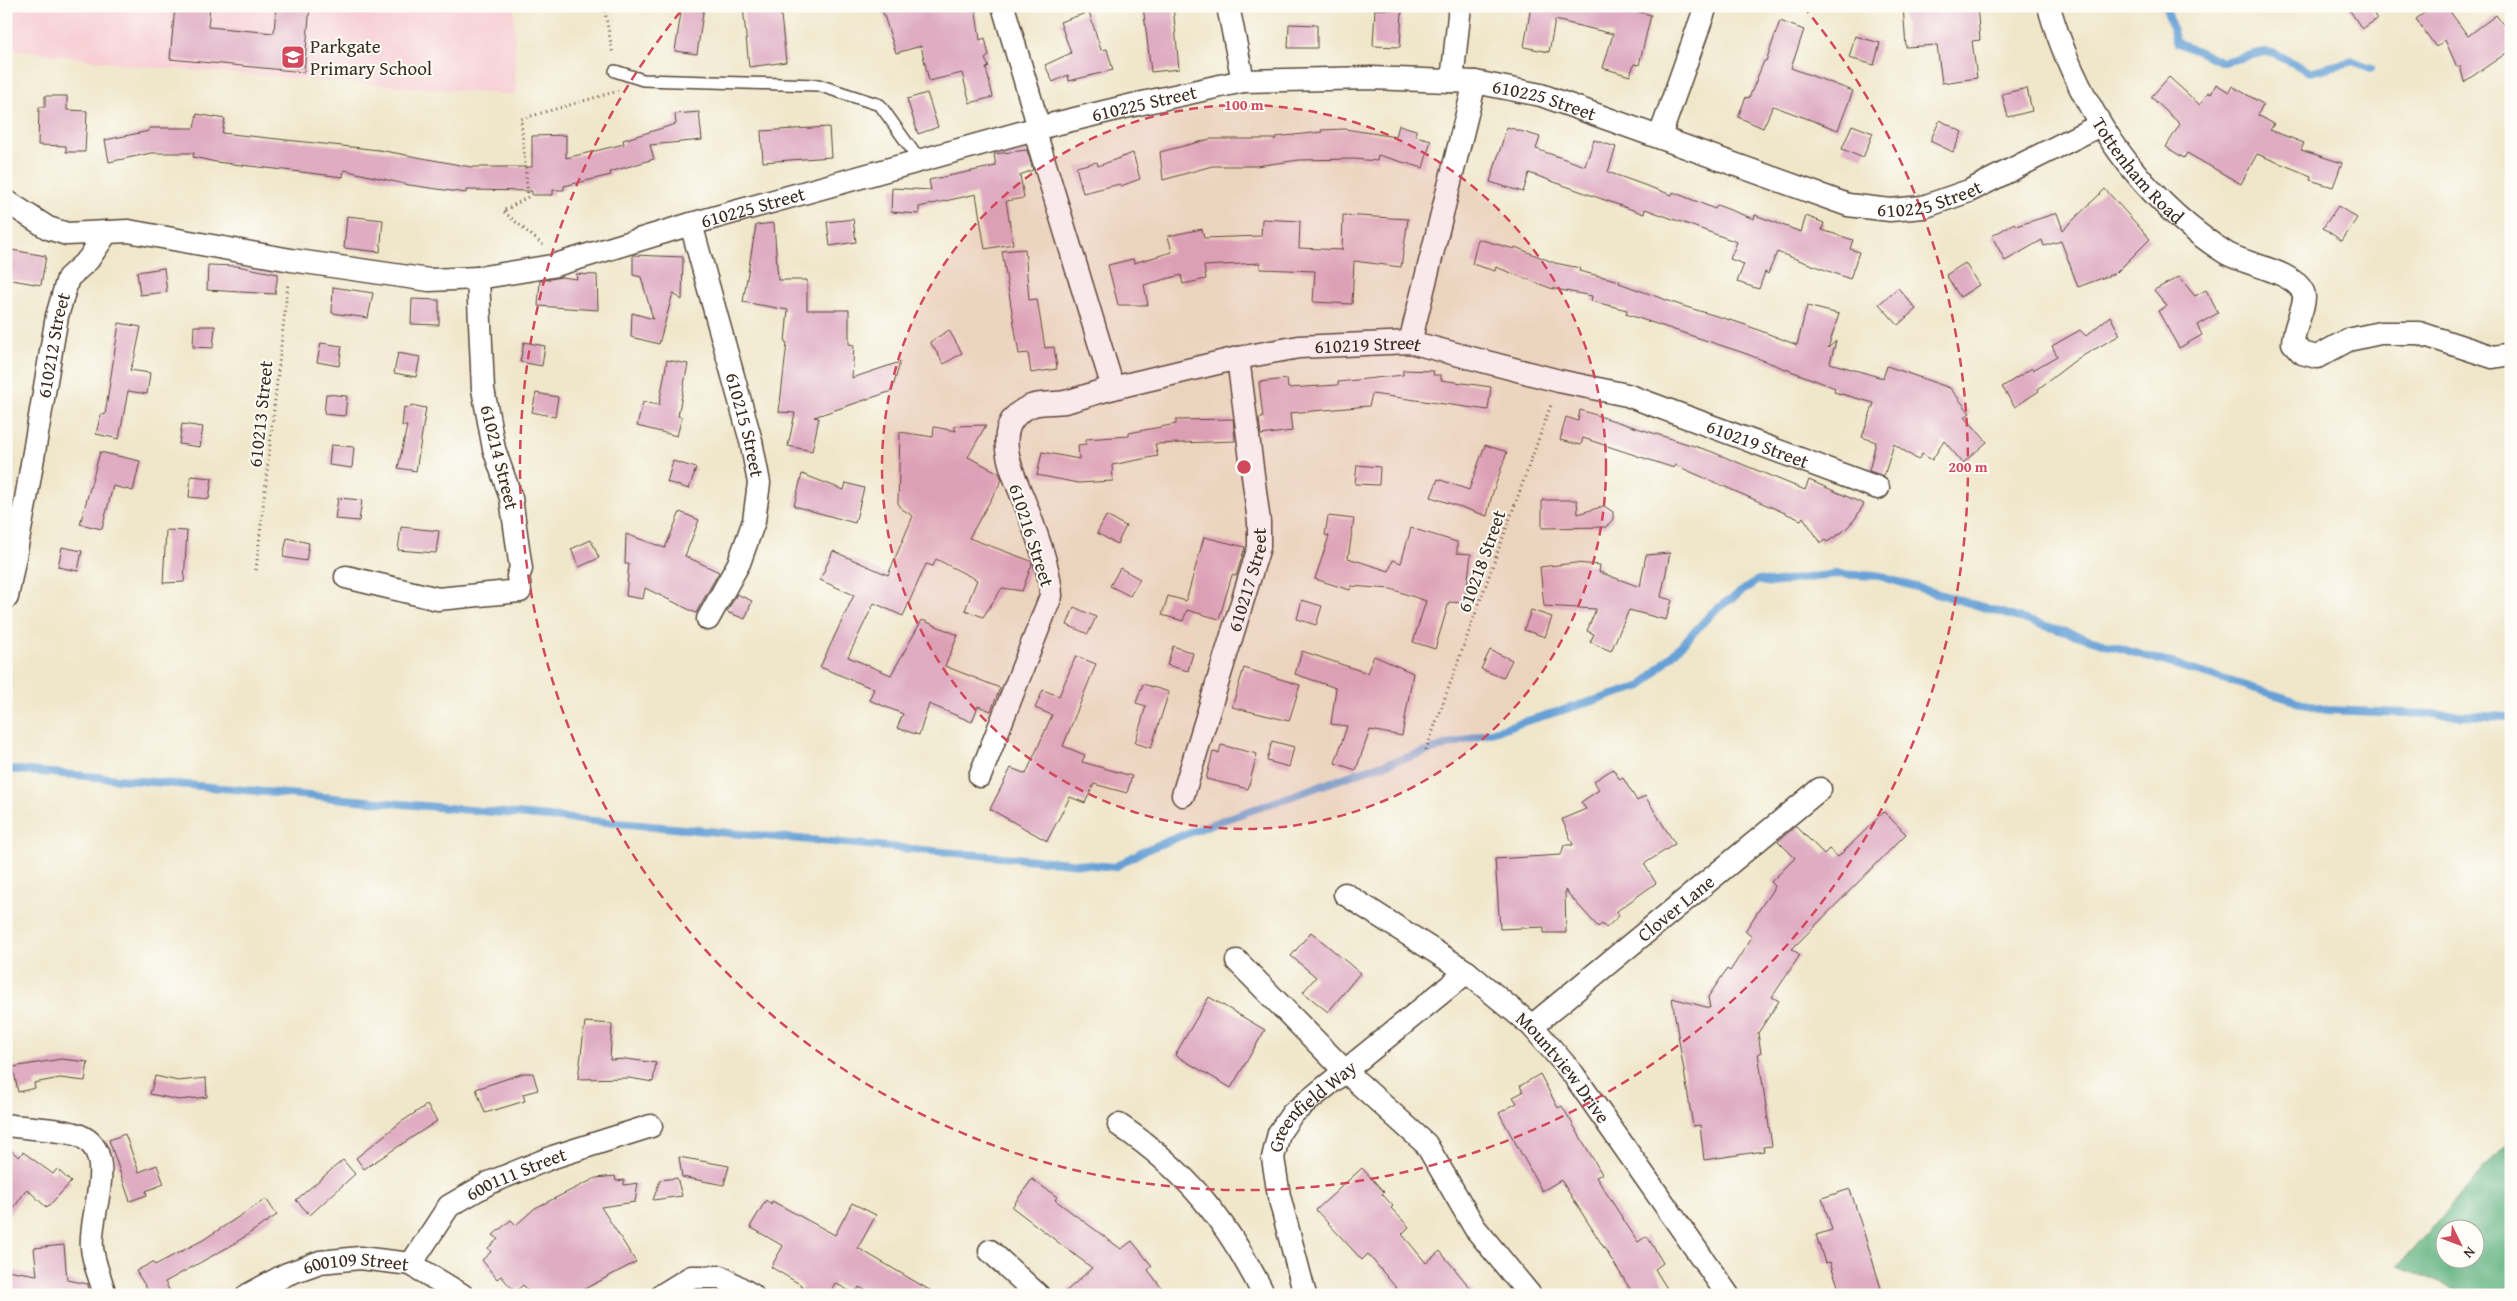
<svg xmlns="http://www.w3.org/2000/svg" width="2517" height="1301" font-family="'Gentium Book Plus',serif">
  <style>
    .built { fill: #f7cfd4 }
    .forest { fill: #5db07e; stroke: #4c6d4e; fill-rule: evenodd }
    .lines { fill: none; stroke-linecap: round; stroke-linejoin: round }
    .stream { stroke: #66a0d6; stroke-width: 8 }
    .building { fill: #dfacc2 }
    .lane-casing { stroke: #564638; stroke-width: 14 }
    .street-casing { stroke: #564638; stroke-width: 25 }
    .path { stroke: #564638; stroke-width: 3; stroke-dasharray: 1 4; stroke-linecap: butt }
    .lane { stroke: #fff; stroke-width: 11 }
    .street { stroke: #fff; stroke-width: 22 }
    .ring { fill: none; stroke: #d1495b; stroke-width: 2.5; stroke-dasharray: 9 6 }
    .labels { text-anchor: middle; stroke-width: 4; stroke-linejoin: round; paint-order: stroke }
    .poi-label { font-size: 19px; fill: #3b2a1e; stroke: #fdfcf7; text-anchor: start }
    .street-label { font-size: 19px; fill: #3b2a1e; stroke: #fdfcf7 }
    .centre { fill: #d1495b; stroke: #fdfcf7; stroke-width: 2.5 }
    .ring-label { font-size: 15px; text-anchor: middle; font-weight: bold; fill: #d1495b; stroke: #fdfcf7; stroke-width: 4; stroke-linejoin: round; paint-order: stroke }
  </style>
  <rect width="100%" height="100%" fill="#fdfcf7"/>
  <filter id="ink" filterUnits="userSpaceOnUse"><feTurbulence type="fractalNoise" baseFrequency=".02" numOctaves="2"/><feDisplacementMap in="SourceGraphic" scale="10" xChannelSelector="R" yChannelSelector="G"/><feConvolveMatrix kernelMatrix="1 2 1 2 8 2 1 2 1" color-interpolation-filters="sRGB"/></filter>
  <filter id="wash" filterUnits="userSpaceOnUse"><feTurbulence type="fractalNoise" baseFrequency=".0096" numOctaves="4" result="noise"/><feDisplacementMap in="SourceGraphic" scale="20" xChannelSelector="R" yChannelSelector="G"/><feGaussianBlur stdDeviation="1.12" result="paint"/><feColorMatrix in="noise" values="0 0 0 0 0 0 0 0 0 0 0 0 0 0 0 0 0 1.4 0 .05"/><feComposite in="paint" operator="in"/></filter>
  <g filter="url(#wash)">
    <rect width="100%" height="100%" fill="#f0e7cb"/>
    <!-- built -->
    <polygon class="built" points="6,6 514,6 516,95 137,66 6,48"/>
    <!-- forest -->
    <path class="forest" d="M2511 1138V1295H2469L2398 1266ZM2444 1228H2474V1258H2444Z"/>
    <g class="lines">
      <!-- stream -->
      <g class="stream">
        <polyline points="2166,6 2176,42 2223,62 2264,52 2274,53 2310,72 2353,61 2371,68"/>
        <polyline points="6,769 1115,867 1143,851 1209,825 1366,770 1642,686 1715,610 1758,580 1771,583 1835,574 1879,576 2326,710 2511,717"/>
      </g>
    </g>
    <g id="blocks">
      <!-- building -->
      <g class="building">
        <polygon points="175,6 210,6 208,27 274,33 276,6 310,6 304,72 170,59"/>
        <polygon points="682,6 704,6 697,54 675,51"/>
        <polygon points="743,6 780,6 786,62 749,67"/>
        <polygon points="881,6 975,6 980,40 985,38 989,56 985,59 989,67 986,68 993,97 970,103 962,73 929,81 921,46 896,53"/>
        <polygon points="1143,6 1173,6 1179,69 1151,72"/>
        <polygon points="1531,6 1616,6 1651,15 1639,65 1634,64 1630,76 1603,68 1613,34 1555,20 1549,52 1524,47"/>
        <polygon points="1903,6 1977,6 1980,40 1972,41 1977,78 1942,83 1937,45 1906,47"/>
        <polygon points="2347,6 2369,6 2377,19 2362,29"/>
        <polygon points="2434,6 2446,6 2468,36 2496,15 2511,35 2511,50 2464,82 2460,66 2457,67 2445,40 2436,47 2416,19"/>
        <polygon points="1375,9 1402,10 1400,47 1373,46"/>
        <polygon points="1089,12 1101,50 1107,49 1113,70 1069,81 1068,75 1053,82 1045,65 1071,53 1060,22"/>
        <polygon points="1780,21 1804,30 1791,68 1853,91 1838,130 1773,106 1763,128 1738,117 1746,97 1749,98 1764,61 1766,61"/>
        <polygon points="1289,24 1317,25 1317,48 1288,48"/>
        <polygon points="1855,36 1880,43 1874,65 1849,58"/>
        <polygon points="2169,77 2200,105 2208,92 2211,94 2216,84 2229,92 2232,86 2263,104 2258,115 2274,124 2270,130 2304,143 2301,150 2342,163 2333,187 2310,180 2311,176 2257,154 2241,184 2187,153 2184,158 2166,147 2180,124 2151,97"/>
        <polygon points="2027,88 2032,111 2008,117 2002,94"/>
        <polygon points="927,93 938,127 918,134 907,99"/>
        <polygon points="45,96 67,96 67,110 87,111 85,152 66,152 66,146 38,145 39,107 45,107"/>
        <polygon points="699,112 702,140 650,145 654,159 610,172 611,175 564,186 564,190 553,190 553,195 532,195 532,191 466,190 466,193 409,185 344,170 343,177 216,162 193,157 194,153 151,153 109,162 105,140 149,131 149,128 194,128 197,114 225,119 222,133 379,150 471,167 532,167 532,136 566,135 566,158 624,144 623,140 676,124 675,114"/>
        <polygon points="1940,120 1962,132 1953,152 1930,141"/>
        <polygon points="1399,125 1416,130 1416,136 1431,140 1423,168 1378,155 1377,161 1354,159 1299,160 1256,166 1212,166 1163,180 1160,152 1211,139 1276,139 1275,137 1322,132 1321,130 1345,129 1396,137"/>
        <polygon points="1852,125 1873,133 1863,158 1842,149"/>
        <polygon points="829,127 831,157 763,162 761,131"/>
        <polygon points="1507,127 1540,137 1536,149 1585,166 1594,140 1616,147 1608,172 1672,195 1673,192 1715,209 1717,205 1754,219 1755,215 1801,232 1806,216 1824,223 1822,230 1853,240 1850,249 1859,252 1850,279 1777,252 1768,274 1765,272 1759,289 1737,282 1744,264 1730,259 1737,242 1645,209 1644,214 1529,173 1523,192 1490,182"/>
        <polygon points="1027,150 1033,170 1020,175 1024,198 1006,201 1013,244 985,249 976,194 919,207 919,214 891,212 892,188 931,190 929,180 996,166 994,154"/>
        <polygon points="1133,153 1140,179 1121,186 1120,184 1083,193 1076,167 1097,162 1098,166"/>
        <polygon points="2105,189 2150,239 2116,273 2078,287 2061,241 2044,246 2042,240 2005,261 1992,236 2014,223 2016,226 2057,213 2063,230"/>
        <polygon points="2338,206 2357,218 2342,241 2323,228"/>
        <polygon points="1343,215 1408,219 1401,267 1354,261 1352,304 1313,302 1315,271 1260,269 1260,263 1204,266 1206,279 1183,284 1181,275 1144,285 1148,305 1118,305 1108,265 1133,259 1134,263 1172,252 1168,236 1202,229 1204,238 1261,236 1262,219 1300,221 1299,248 1342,250"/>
        <polygon points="347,216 383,220 380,252 344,248"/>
        <polygon points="853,219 856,242 830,246 827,222"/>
        <polygon points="774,223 778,280 807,280 807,310 849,310 849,344 854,345 852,378 900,362 892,391 814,417 819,418 812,451 788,446 795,413 779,412 787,343 785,342 788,310 743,302 756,225"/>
        <polygon points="1478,239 1514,249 1515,247 1555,263 1580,268 1579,271 1620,281 1619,283 1683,306 1743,324 1797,345 1807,306 1839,314 1828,348 1836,341 1830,363 1883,378 1887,366 1950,388 1970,413 1965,417 1987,442 1963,463 1944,441 1932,460 1922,454 1918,460 1894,444 1884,476 1869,471 1876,442 1862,437 1874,403 1834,392 1835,388 1744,353 1626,314 1627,310 1591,301 1592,296 1550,288 1496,267 1495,271 1472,264"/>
        <polygon points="6,249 46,256 41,285 6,279"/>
        <polygon points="1025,249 1029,300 1037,299 1045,348 1054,347 1057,369 1031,373 1028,353 1019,354 1002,251"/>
        <polygon points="633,255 683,257 682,300 673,293 659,344 631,337 632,313 653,319 641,277 633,275"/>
        <polygon points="1965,263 1979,285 1960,297 1946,275"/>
        <polygon points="208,265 237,266 278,274 275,294 207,290"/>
        <polygon points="164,268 167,292 140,295 137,272"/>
        <polygon points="576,274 597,275 598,310 538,306 540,281 561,277 577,279"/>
        <polygon points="2179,277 2195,296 2206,290 2218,313 2197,325 2202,335 2179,348 2158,311 2167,306 2154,290"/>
        <polygon points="333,287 373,293 368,318 332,313"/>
        <polygon points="1898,288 1916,309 1898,325 1879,304"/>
        <polygon points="412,299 439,300 439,325 411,324"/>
        <polygon points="2110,316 2120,335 2077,359 2038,389 2039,391 2015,407 2002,387 2032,368 2033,370 2057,356 2052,346 2080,330 2086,336"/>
        <polygon points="119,323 141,327 135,356 130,370 150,373 147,394 128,391 119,439 96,434 101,414 105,415"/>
        <polygon points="194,326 215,326 213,348 193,347"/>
        <polygon points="949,330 962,353 944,364 930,342"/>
        <polygon points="524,342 545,346 542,366 520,362"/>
        <polygon points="321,343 342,346 339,366 317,362"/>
        <polygon points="398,353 420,357 416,377 394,373"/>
        <polygon points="667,360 688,364 678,416 682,417 677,436 637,426 643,402 659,405"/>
        <polygon points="1403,370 1434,371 1433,375 1441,375 1441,380 1491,387 1488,410 1372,394 1369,406 1290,413 1292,431 1261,435 1259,418 1263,418 1259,382 1287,379 1288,388 1338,385 1338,382 1403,375"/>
        <polygon points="536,393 558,397 555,417 532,412"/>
        <polygon points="326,394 347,396 345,416 324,414"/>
        <polygon points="411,405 426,408 416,471 398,468 407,426 402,426 404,407 410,408"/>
        <polygon points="1580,410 1710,451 1805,490 1809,480 1864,504 1855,519 1845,530 1827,542 1825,540 1821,543 1803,517 1801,520 1675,465 1674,468 1583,438 1581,445 1560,440 1566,417 1578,421"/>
        <polygon points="1233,419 1235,441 1155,444 1158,456 1112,465 1113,481 1078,483 1037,475 1042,452 1079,459 1078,445 1086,444 1086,439 1129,436 1129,433 1176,424 1176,420"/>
        <polygon points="182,424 203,427 200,447 179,444"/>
        <polygon points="986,425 968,457 999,473 1002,480 969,538 1031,561 1032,564 1022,591 1002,588 983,617 965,610 977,580 936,559 933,566 926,564 903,616 874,603 848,657 891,675 922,620 958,635 945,666 1000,688 991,711 978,706 972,722 929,704 919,735 897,728 903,714 869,700 874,689 820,667 854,595 820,580 833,551 888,575 913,516 902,509 898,503 900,432 933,437 934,427 956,431 954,426"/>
        <polygon points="331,445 354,447 352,468 329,465"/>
        <polygon points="1485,445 1507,452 1492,495 1487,516 1431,497 1438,479 1469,490"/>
        <polygon points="100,452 140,461 133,491 113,486 102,529 80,524"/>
        <polygon points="673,461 696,468 689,489 667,482"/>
        <polygon points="1357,465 1380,467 1379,485 1355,484"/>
        <polygon points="802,474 844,490 846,483 864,488 855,523 794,506"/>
        <polygon points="191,476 212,478 209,499 189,497"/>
        <polygon points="338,498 362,500 359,521 335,519"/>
        <polygon points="1542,500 1577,500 1578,514 1604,506 1613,512 1613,519 1606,527 1542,528"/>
        <polygon points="680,512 699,520 685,556 719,572 696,613 645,588 643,599 626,596 629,564 625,564 626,534 665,548"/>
        <polygon points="1106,516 1126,526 1117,544 1097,533"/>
        <polygon points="1328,516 1354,519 1348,558 1389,571 1393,560 1401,563 1411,528 1457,542 1457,553 1471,554 1465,603 1449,602 1435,649 1413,642 1426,601 1391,589 1351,586 1350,590 1315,579 1329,536 1325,535"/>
        <polygon points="401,527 439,531 436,553 398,550"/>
        <polygon points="166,530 187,531 184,582 163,583"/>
        <polygon points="1204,537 1245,547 1236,576 1232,575 1219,619 1187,610 1183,621 1162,615 1168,596 1186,601"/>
        <polygon points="287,538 309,543 306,561 283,557"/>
        <polygon points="591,540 599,558 579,567 571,549"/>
        <polygon points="62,547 82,551 78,571 58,567"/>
        <polygon points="1670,553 1661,597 1672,600 1666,620 1629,610 1611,651 1590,642 1594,634 1587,631 1596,609 1544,606 1540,567 1575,563 1600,565 1599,572 1640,587 1646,555"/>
        <polygon points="1120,568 1140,579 1130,596 1110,586"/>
        <polygon points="737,594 752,601 745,619 727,612"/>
        <polygon points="1302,600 1322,606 1316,625 1297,619"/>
        <polygon points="1074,607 1096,617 1088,634 1067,625"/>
        <polygon points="1531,610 1552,617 1545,637 1524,630"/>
        <polygon points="1173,646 1193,653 1188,671 1167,665"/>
        <polygon points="1490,650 1512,660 1503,678 1481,669"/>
        <polygon points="1302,651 1367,673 1374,656 1413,673 1402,736 1370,730 1356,770 1335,763 1347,726 1331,724 1336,688 1295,674"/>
        <polygon points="1076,656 1096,664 1063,746 1085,755 1082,762 1132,776 1127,793 1094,784 1085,803 1070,797 1047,841 990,809 1011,768 1026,774 1052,715 1035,708 1043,690 1059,696"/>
        <polygon points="1244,668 1300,685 1289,721 1232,707"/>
        <polygon points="1143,684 1169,692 1151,748 1135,743 1146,706 1136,703"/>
        <polygon points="1272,741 1294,747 1289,767 1267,761"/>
        <polygon points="1221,745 1257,754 1248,789 1206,779 1213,752 1219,753"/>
        <polygon points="1613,769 1620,780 1623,778 1637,801 1645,796 1675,844 1644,864 1656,883 1617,911 1619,916 1606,928 1602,924 1598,927 1565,890 1566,933 1544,933 1544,927 1500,929 1495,859 1561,855 1564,845 1573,845 1562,819 1586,809 1581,802 1599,790 1594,781"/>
        <polygon points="1884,812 1906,834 1792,949 1800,955 1772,997 1779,1001 1758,1033 1761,1053 1758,1053 1772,1146 1763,1147 1764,1151 1704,1160 1700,1125 1693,1126 1672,998 1710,1008 1708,997 1727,969 1730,971 1752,937 1745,931 1775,886 1771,882 1795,858 1778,841 1796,826 1824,854 1829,849 1838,857"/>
        <polygon points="1311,932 1360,973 1328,1012 1303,992 1316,977 1291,956"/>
        <polygon points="1209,997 1265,1030 1231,1088 1175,1055"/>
        <polygon points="585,1022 612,1024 610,1060 626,1059 656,1063 653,1082 629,1078 578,1079"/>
        <polygon points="61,1059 88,1062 85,1081 60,1078 34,1083 35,1088 18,1092 13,1067"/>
        <polygon points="524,1073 533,1073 538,1090 523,1094 525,1101 485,1113 476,1089"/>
        <polygon points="1540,1074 1558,1108 1562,1106 1602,1174 1596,1177 1638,1242 1647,1236 1663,1263 1655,1269 1671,1295 1634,1295 1561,1180 1542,1191 1499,1113 1517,1103 1513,1097 1523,1092 1520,1086"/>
        <polygon points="155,1076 178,1081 206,1078 207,1097 179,1100 150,1094"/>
        <polygon points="427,1105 437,1121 364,1169 356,1158 401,1122"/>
        <polygon points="125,1134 139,1172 157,1165 164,1184 146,1191 147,1195 130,1201 109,1140"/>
        <polygon points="6,1147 19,1157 23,1152 53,1174 57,1169 71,1182 47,1208 27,1189 6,1219"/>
        <polygon points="679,1157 729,1166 724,1185 682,1177"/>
        <polygon points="343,1160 355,1174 310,1215 296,1200"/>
        <polygon points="1362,1168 1384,1192 1382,1194 1393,1206 1391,1208 1409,1227 1402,1234 1426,1263 1440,1251 1476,1295 1402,1295 1368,1254 1362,1260 1316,1210"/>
        <polygon points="615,1176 616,1181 624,1180 624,1185 638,1183 635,1202 601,1207 636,1262 573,1295 533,1295 523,1285 515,1292 501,1276 497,1279 482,1260 491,1252 488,1248 498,1239 493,1235 511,1220 516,1225 535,1208 596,1178"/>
        <polygon points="677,1178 682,1196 653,1200 660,1180"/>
        <polygon points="1032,1179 1057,1197 1055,1200 1121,1249 1132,1241 1152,1266 1148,1270 1167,1295 1062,1295 1092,1268 1012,1207"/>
        <polygon points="1850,1189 1869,1249 1883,1295 1841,1295 1830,1262 1825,1263 1816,1235 1832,1230 1822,1198"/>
        <polygon points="266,1199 277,1215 232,1245 165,1282 172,1295 151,1295 136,1271 153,1262 155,1265 203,1240"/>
        <polygon points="766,1200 771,1204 772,1201 835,1235 852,1203 876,1215 858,1248 938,1295 874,1295 859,1287 855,1294 835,1283 829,1295 799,1295 803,1286 771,1267 783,1246 750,1227"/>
        <polygon points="64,1245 67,1280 88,1284 89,1295 6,1295 6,1270 37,1275 34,1248"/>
      </g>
    </g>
  </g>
  <g filter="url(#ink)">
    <use href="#blocks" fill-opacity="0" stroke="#564638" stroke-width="1"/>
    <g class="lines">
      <!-- lane casing -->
      <g class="lane-casing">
        <polyline id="lane" points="615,71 643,80 818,85 880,105 920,161"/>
      </g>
      <!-- street casing -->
      <g class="street-casing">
        <g id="street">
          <path id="s1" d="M1003 6 1039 128 1035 132 1113 388 1238 358 1299 347 1410 342 1559 381 1627 395 1878 488"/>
          <polyline points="1228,6 1243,81"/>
          <path id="s2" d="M2049 6C2053 24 2060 40 2066 56 2099 136 2153 207 2226 253 2246 265 2293 271 2303 292 2308 302 2293 327 2293 343L2302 353 2317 357 2348 340 2380 333H2419L2493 357 2511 354"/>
          <polyline points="1452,81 1460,6"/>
          <polyline points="1660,136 1706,6"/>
          <polyline points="6,201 48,228 67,234 107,232"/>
          <path id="s3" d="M691 224 751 441 759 483 754 521 739 563 708 619"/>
          <polyline points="1410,342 1475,82"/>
          <polyline points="346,577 438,599 520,591 518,576 521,569 511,498 494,449 483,389 478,278"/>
          <path id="s4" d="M7 597 26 499 57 316 68 278 88 260 107 232 128 231 291 260 429 280 478 278 552 266 691 224 1038 128 1129 106 1243 81 1371 78 1475 82 1541 95 1848 205 1890 210 1923 207 1969 191 2100 125"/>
          <path d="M980 776 1051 596C1050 568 1037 537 1028 511 1017 480 984 425 1031 406 1041 402 1054 404 1065 402 1081 398 1097 392 1113 388"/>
          <path id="s5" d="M1183 795 1259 547V522L1238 358"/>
          <path id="s6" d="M1345 894 1467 972 1532 1026 1573 1074 1728 1295"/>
          <polyline points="1237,961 1345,1071 1426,1144 1475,1228 1530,1295"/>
          <path id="s7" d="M1532 1026 1820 789"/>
          <path d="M6 1125C24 1128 63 1129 78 1135 121 1151 88 1215 92 1247 93 1263 101 1279 105 1295"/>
          <path d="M1119 1125C1187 1171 1227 1221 1264 1295"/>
          <polyline points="990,1251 1038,1295"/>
          <path id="s8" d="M411 1264 449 1206 489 1183 553 1157 651 1126"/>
          <path id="s9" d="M248 1295 287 1274 320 1262 360 1258 411 1264 462 1295"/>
          <polyline points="662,1295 691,1277 721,1277 752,1295"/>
          <path id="s10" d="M1305 1295 1279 1196 1273 1158 1279 1133 1292 1114 1467 972"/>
        </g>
      </g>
      <!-- path -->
      <g class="path">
        <polyline points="604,6 613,55"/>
        <polyline points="543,245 503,211 528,197 521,119 618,91"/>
        <polyline points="256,570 288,283"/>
        <polyline points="1426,750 1552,402"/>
      </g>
      <!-- lane -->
      <use href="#lane" class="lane"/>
      <!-- street -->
      <use href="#street" class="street"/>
    </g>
  </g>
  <!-- distance rings -->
  <circle cx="1244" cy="467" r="362" fill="#d1495b" fill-opacity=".12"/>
  <g class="ring">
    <circle cx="1244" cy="467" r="362"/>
    <path d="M1803 6A724 724 0 1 1 685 6"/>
  </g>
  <!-- icons -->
  <defs>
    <g id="school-square" transform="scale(1.25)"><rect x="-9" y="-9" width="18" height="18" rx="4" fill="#d1495b" stroke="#fdfcf7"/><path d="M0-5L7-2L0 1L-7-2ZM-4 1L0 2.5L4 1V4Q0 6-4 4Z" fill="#fff"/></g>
  </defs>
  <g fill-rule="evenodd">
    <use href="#school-square" x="293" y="57"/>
  </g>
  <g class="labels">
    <!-- poi labels -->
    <g class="poi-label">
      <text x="310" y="53">Parkgate<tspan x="310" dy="22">Primary School</tspan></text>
    </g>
    <!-- street labels -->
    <g class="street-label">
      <text dy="7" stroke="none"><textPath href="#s4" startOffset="1855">610225 Street</textPath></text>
      <text dy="7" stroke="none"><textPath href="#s4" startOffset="1450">610225 Street</textPath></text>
      <text dy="7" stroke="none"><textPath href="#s2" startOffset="189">Tottenham Road</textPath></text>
      <text dy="7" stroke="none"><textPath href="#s4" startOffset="2260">610225 Street</textPath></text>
      <text dy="7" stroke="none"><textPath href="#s4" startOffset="1045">610225 Street</textPath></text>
      <text dy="7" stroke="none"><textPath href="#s4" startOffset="256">610212 Street</textPath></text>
      <text dy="7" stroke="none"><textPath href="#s1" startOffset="660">610219 Street</textPath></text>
      <text transform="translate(260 414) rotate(-84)" y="7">610213 Street</text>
      <text dy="7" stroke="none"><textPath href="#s3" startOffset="208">610215 Street</textPath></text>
      <text dy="7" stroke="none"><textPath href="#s1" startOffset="1065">610219 Street</textPath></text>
      <text transform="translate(500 457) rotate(76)" y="7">610214 Street</text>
      <text transform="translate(1032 535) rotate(72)" y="7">610216 Street</text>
      <text transform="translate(1481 561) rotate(-70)" y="7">610218 Street</text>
      <text dy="7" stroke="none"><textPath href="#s5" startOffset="225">610217 Street</textPath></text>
      <text dy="7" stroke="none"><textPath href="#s7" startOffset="186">Clover Lane</textPath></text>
      <text dy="7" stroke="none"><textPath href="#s6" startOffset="281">Mountview Drive</textPath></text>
      <text dy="7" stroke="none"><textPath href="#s10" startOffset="208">Greenfield Way</textPath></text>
      <text dy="7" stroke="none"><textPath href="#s8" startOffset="144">600111 Street</textPath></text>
      <text dy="7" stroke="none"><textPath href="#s9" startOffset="115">600109 Street</textPath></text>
    </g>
  </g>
  <circle cx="1244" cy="467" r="8" class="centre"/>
  <g class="ring-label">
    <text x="1244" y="110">100 m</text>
    <text x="1968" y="472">200 m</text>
  </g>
  <!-- margin -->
  <rect width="2517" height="1301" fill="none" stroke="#fdfcf7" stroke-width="25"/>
  <!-- north arrow -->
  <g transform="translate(2460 1244) rotate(132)"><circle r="24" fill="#fdfcf7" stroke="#afa8a0"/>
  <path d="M0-4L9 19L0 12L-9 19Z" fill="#d1495b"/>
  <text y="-8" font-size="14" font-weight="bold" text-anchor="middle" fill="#3b2a1e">N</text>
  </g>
</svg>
